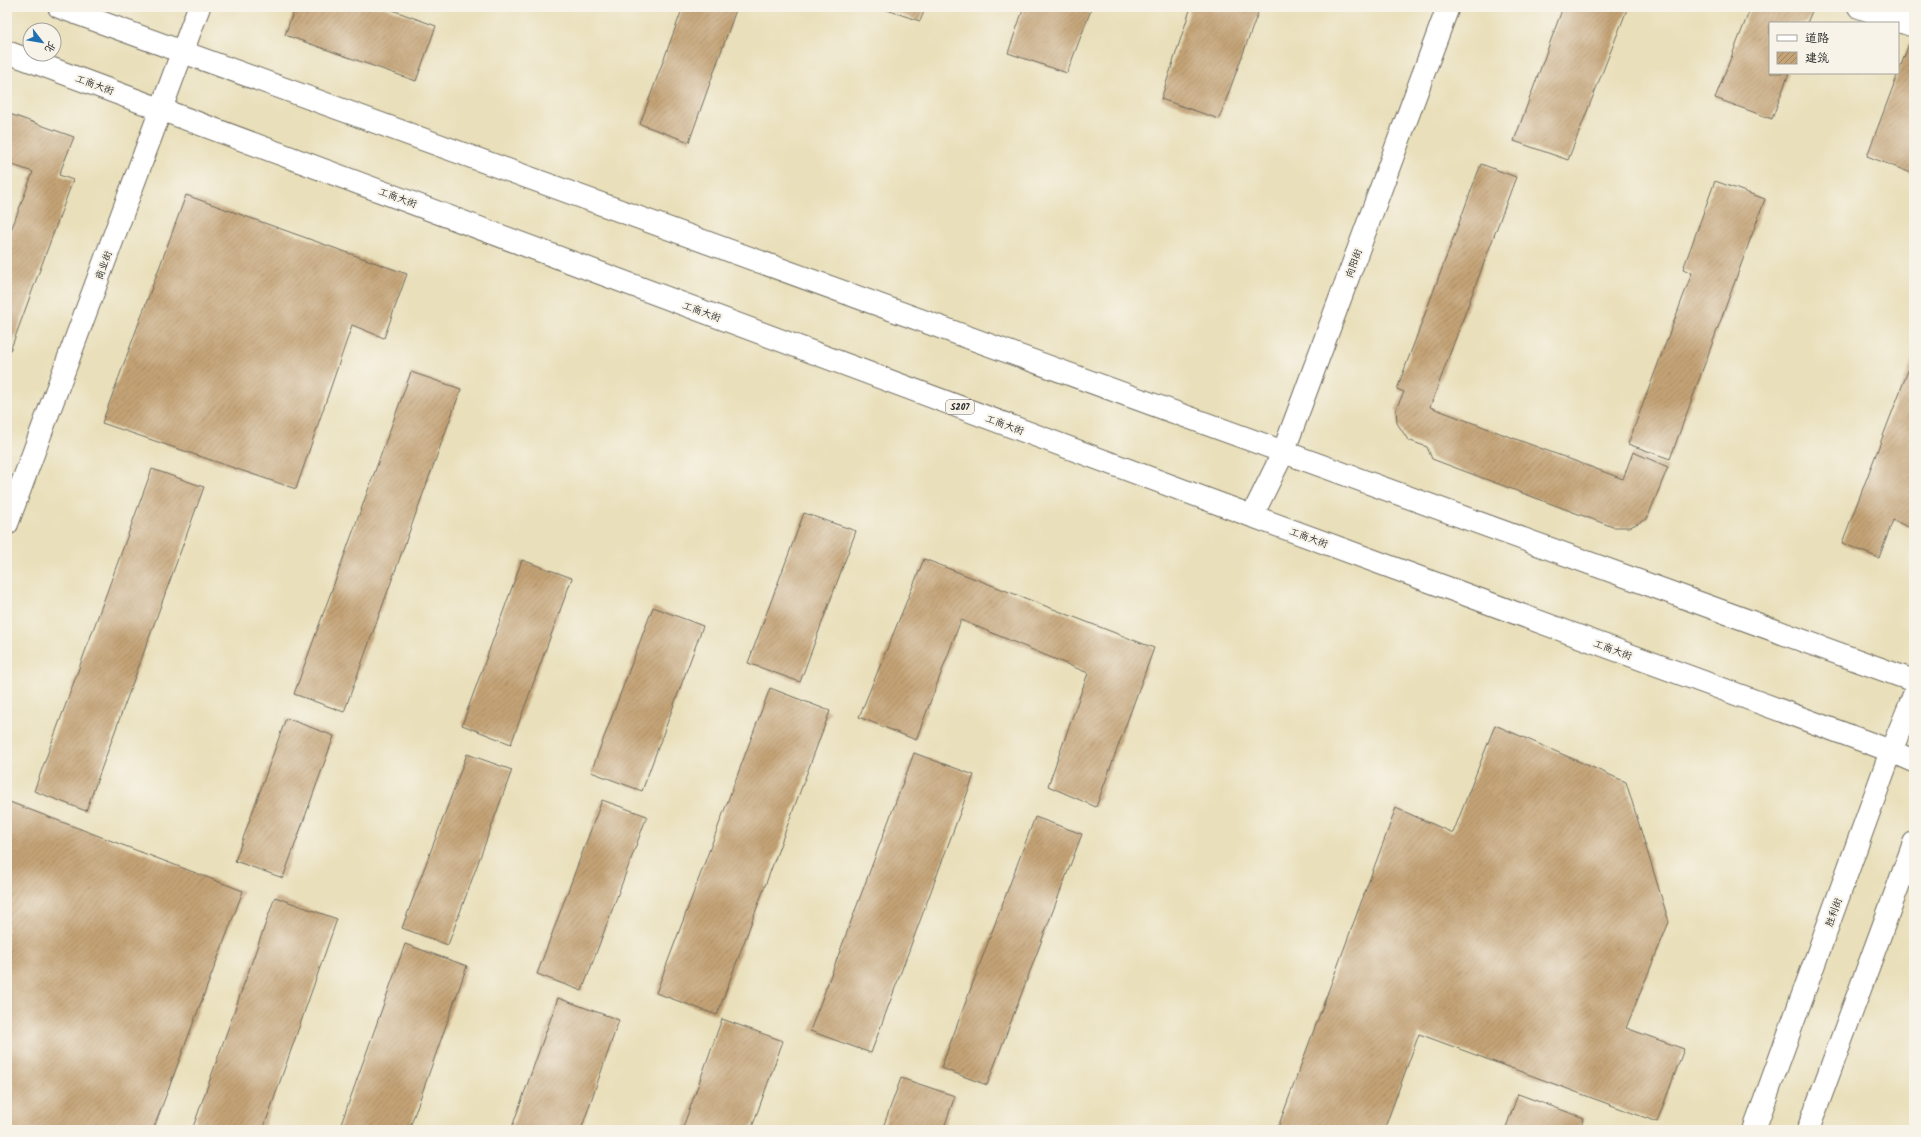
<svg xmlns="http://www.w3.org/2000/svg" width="1921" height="1137" font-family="Kalam,'LXGW WenKai TC',sans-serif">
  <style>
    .building { fill: url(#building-hatch) }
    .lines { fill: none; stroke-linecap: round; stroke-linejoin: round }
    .minor-casing { stroke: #6e6a5d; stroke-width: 24 }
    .major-casing { stroke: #6e6a5d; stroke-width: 24 }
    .minor { stroke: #fff; stroke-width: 22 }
    .major { stroke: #fff; stroke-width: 22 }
    .labels { text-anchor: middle; stroke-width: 4; stroke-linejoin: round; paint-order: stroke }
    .shield { fill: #f7f3e8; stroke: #686764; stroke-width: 1 }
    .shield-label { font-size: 9px; font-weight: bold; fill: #2b2b2b }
    .street-label { font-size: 10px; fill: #2b2b2b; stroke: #f7f3e8 }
  </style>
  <defs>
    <pattern id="building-hatch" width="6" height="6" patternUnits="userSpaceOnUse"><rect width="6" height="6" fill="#c4a376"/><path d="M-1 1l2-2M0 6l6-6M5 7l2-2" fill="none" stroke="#9f8561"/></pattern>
  </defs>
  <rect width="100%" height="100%" fill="#f7f3e8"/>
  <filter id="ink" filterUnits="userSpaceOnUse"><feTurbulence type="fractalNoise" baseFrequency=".025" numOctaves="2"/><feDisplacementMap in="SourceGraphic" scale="8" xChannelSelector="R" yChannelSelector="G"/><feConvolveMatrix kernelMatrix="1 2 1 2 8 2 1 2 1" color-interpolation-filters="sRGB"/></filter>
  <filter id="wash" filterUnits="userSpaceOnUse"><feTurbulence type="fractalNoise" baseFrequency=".012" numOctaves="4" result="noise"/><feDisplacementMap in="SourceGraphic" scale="16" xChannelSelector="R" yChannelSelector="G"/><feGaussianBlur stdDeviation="0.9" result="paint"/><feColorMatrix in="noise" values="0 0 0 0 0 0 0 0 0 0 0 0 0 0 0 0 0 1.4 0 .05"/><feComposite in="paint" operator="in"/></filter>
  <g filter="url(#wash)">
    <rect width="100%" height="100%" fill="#e9dfba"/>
    <g id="blocks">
      <!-- building -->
      <g class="building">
        <polygon points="295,7 384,7 436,26 416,81 285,35"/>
        <polygon points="683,7 737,7 689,142 640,124"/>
        <polygon points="878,7 926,7 920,21"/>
        <polygon points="1024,7 1092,7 1067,73 1008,53"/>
        <polygon points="1191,7 1260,7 1219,119 1161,99"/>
        <polygon points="1563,7 1628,7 1568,160 1514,141"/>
        <polygon points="1751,7 1800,7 1812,11 1807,23 1770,23 1770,73 1789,73 1772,119 1715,98"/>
        <polygon points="1909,44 1914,46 1914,174 1867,156"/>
        <polygon points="7,113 74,137 59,175 73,180 7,359 7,263 10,255 7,254 7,241 33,172 7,163"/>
        <polygon points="1481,164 1516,177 1430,407 1623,479 1633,452 1668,467 1647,519 1630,527 1613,527 1432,459 1427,447 1408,440 1397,423 1396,409 1404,392 1397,389"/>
        <polygon points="1715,181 1765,199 1670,459 1628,444 1692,273 1683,269"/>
        <polygon points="186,195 407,274 384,338 352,325 296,489 102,423"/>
        <polygon points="1914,355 1914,510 1908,527 1893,520 1879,558 1842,543"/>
        <polygon points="411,372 461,389 344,712 294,694"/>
        <polygon points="152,469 204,487 86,811 34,791"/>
        <polygon points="804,513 856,531 800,682 748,663"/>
        <polygon points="924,559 1154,648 1096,807 1048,786 1088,673 961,620 916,740 859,717"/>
        <polygon points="522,560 572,578 511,744 462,725"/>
        <polygon points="653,607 703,626 642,791 591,772"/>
        <polygon points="770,688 830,711 717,1015 656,993"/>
        <polygon points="286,718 334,736 283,878 235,861"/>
        <polygon points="1495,725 1626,782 1669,922 1626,1028 1684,1049 1657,1122 1419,1034 1384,1130 1277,1130 1396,808 1453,833"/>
        <polygon points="914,753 974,775 871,1053 810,1031"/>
        <polygon points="467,754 512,770 448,945 402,928"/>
        <polygon points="602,800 647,816 582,991 537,974"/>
        <polygon points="7,801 243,891 153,1130 7,1130"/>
        <polygon points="1035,817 1082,834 987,1085 941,1068"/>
        <polygon points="275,897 337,919 263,1130 192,1130"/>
        <polygon points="405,944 467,966 409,1130 339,1130"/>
        <polygon points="558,998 619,1020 581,1130 511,1130"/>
        <polygon points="722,1019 783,1041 751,1130 682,1130"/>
        <polygon points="901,1078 955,1096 943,1130 882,1130"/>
        <polygon points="1518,1094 1584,1118 1579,1130 1505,1130"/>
      </g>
    </g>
  </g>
  <g filter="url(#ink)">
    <use href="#blocks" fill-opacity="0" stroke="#6e6a5d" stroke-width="1"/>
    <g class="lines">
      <!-- minor casing -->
      <g class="minor-casing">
        <g id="minor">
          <polyline points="1859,7 1914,26"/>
          <polyline points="1252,516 1283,453 1448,7"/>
          <polyline points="7,524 199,7"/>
        </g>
      </g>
      <!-- major casing -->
      <g class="major-casing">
        <g id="major">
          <polyline points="59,7 1914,681"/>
          <polyline points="7,52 1252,516 1891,751 1914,761"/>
          <polyline points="1754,1130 1891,751 1914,695"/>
          <polyline points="1808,1130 1914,843"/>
        </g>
      </g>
      <!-- minor -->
      <use href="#minor" class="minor"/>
      <!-- major -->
      <use href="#major" class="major"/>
    </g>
  </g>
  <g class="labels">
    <!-- shield labels -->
    <rect class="shield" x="946" y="400" width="28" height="14" rx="3"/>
    <g class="shield-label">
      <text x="960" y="410">S207</text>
    </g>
    <!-- street labels -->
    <g class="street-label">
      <text transform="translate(95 84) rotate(20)" y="4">工商大街</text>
      <text transform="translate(398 197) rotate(20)" y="4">工商大街</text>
      <text transform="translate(1353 263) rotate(-70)" y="4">向阳街</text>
      <text transform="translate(103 265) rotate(-70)" y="4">商业街</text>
      <text transform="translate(702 311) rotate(20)" y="4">工商大街</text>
      <text transform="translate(1005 424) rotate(20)" y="4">工商大街</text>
      <text transform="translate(1309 537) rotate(20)" y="4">工商大街</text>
      <text transform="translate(1613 649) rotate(20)" y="4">工商大街</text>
      <text transform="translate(1833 912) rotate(-70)" y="4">胜利街</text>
    </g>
  </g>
  <!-- margin -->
  <rect width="1921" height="1137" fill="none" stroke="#f7f3e8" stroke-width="24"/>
  <!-- legend -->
  <rect x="1769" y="22" width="130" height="52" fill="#f7f3e8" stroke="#a5a39c"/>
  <rect x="1777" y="35" width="20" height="6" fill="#ffffff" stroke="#a5a39c"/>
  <text x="1805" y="42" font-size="12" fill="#2b2b2b">道路</text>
  <rect x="1777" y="52" width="20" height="12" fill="url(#building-hatch)" stroke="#a5a39c"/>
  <text x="1805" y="62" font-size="12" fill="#2b2b2b">建筑</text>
  <!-- north arrow -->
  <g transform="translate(42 42) rotate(121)"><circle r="19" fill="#f7f3e8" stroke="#a5a39c"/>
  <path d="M0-3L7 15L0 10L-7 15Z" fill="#1f6fb2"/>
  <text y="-6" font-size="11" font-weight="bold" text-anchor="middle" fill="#2b2b2b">北</text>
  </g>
</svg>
